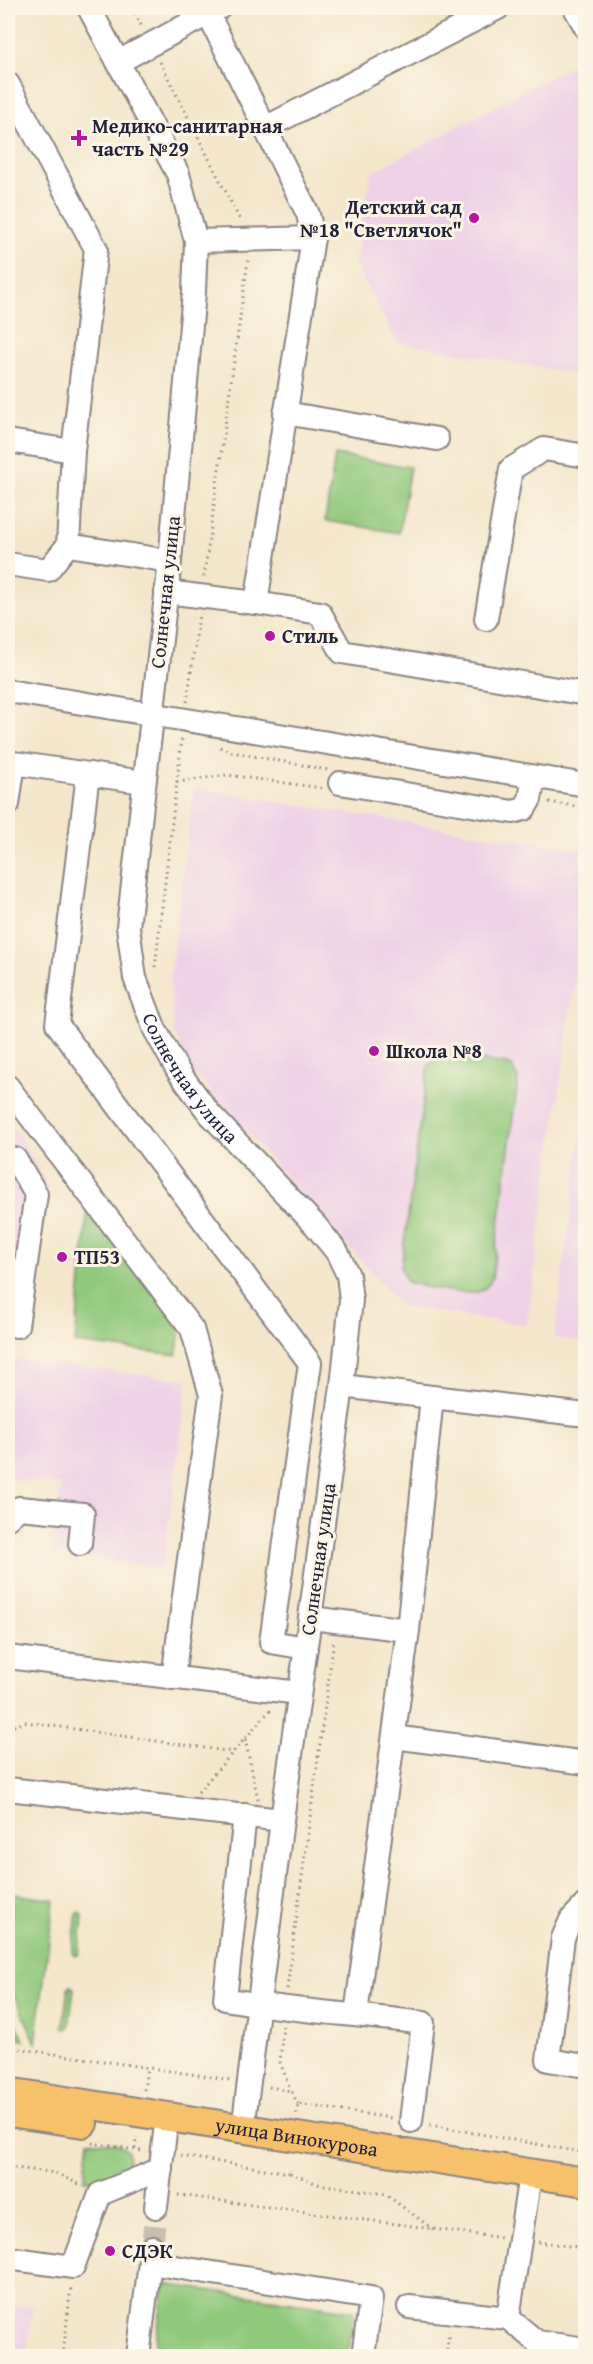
<svg xmlns="http://www.w3.org/2000/svg" width="593" height="2364" font-family="'Gentium Book Plus',serif">
  <style>
    .built { fill: #efd0e6 }
    .green { fill: #90c87c; stroke: #59755c; stroke-width: 1.5 }
    .lines { fill: none; stroke-linecap: round; stroke-linejoin: round }
    .minor-tunnel { stroke: #cabfae; stroke-width: 22; stroke-dasharray: 22 11; stroke-linecap: butt }
    .minor-casing { stroke: #8b8483; stroke-width: 26 }
    .major-casing { stroke: #8b8483; stroke-width: 32 }
    .path { stroke: #8b8483; stroke-width: 3; stroke-dasharray: 1.5 4.5; stroke-linecap: butt }
    .minor { stroke: #fff; stroke-width: 22 }
    .major { stroke: #f7c06b; stroke-width: 28 }
    .poi-dot { fill: #b5179e; stroke: #fcf5e5; stroke-width: 2 }
    .labels { text-anchor: middle; stroke-width: 6; stroke-linejoin: round; paint-order: stroke }
    .poi-label { font-size: 20px; font-weight: bold; fill: #22223b; stroke: #fcf5e5; text-anchor: start }
    .street-label { font-size: 20px; fill: #22223b; stroke: #fcf5e5 }
  </style>
  <rect width="100%" height="100%" fill="#fcf5e5"/>
  <filter id="ink" filterUnits="userSpaceOnUse"><feTurbulence type="fractalNoise" baseFrequency=".0167" numOctaves="2"/><feDisplacementMap in="SourceGraphic" scale="12" xChannelSelector="R" yChannelSelector="G"/><feConvolveMatrix kernelMatrix="1 2 1 2 8 2 1 2 1" color-interpolation-filters="sRGB"/></filter>
  <filter id="wash" filterUnits="userSpaceOnUse"><feTurbulence type="fractalNoise" baseFrequency=".008" numOctaves="4" result="noise"/><feDisplacementMap in="SourceGraphic" scale="24" xChannelSelector="R" yChannelSelector="G"/><feGaussianBlur stdDeviation="1.35" result="paint"/><feColorMatrix in="noise" values="0 0 0 0 0 0 0 0 0 0 0 0 0 0 0 0 0 1.4 0 .05"/><feComposite in="paint" operator="in"/></filter>
  <g filter="url(#wash)">
    <rect width="100%" height="100%" fill="#f4e6cb"/>
    <!-- built -->
    <g class="built">
      <polygon points="574,64 586,86 585,376 397,342 355,264 371,173"/>
      <polygon points="194,788 585,851 585,908 527,1325 402,1307 191,1070 174,1032 170,977"/>
      <polygon points="585,1107 586,1342 585,1342 554,1338"/>
      <polygon points="8,1130 18,1132 47,1185 26,1337 8,1334"/>
      <polygon points="8,1359 188,1380 163,1568 53,1553 61,1485 8,1479"/>
      <polygon points="8,2305 33,2308 26,2356 8,2356"/>
    </g>
    <!-- green -->
    <g class="green">
      <polygon points="335,455 410,467 399,533 325,521"/>
      <path d="M446 1055 507 1064 512 1066 518 1079 492 1279C489 1285 485 1290 478 1292 466 1295 417 1287 406 1281L401 1268 428 1066 436 1057Z"/>
      <polygon points="88,1205 180,1325 177,1355 75,1343"/>
      <polygon points="13,1894 54,1900 36,2043 8,1981 8,1938"/>
      <polygon points="80,1912 83,1916 79,1954 75,1956 72,1953 77,1914"/>
      <polygon points="71,1985 74,1989 69,2027 66,2029 63,2027 68,1988"/>
      <polygon points="8,2005 24,2040 8,2038"/>
      <path d="M89 2140 119 2144 128 2150C133 2181 108 2183 84 2180Z"/>
      <polygon points="164,2284 354,2311 347,2356 154,2356"/>
    </g>
  </g>
  <g filter="url(#ink)">
    <g class="lines">
      <!-- minor-tunnel -->
      <polyline class="minor-tunnel" points="152,2247 156,2207"/>
      <!-- minor casing -->
      <g class="minor-casing">
        <g id="minor">
          <path id="s1" d="M89 8 178 174 196 241 194 292 170 561 128 927 135 978 155 1030 178 1071 209 1113 315 1225 337 1252 348 1275 351 1300 342 1386 282 1820 243 2129"/>
          <polyline points="575,8 586,28"/>
          <polyline points="208,14 308,214 313,238 256,603"/>
          <polyline points="118,62 219,8"/>
          <polyline points="8,84 96,249 73,451 68,545 48,570 8,564"/>
          <polyline points="265,128 498,8"/>
          <polyline points="196,241 313,238"/>
          <polyline points="285,413 437,439"/>
          <polyline points="8,441 73,451"/>
          <polyline points="68,545 170,561"/>
          <polyline points="166,592 256,603 320,613 342,652 586,694"/>
          <polyline points="486,619 511,469 544,449 586,456"/>
          <polyline points="8,691 586,785"/>
          <polyline points="88,774 57,1024 310,1363 271,1642 306,1648"/>
          <polyline points="340,783 513,812 524,809 530,799 534,777"/>
          <polyline points="8,804 14,763 143,782"/>
          <polyline points="8,1087 192,1329 211,1395 173,1678"/>
          <polyline points="8,1158 15,1159 36,1194 17,1326 8,1324"/>
          <polyline points="342,1386 432,1397 408,1630 356,2014"/>
          <polyline points="432,1397 586,1415"/>
          <polyline points="8,1518 19,1508 83,1514 80,1544"/>
          <polyline points="311,1618 408,1630"/>
          <polyline points="8,1657 299,1693"/>
          <polyline points="394,1737 586,1763"/>
          <polyline points="8,1789 282,1820"/>
          <path d="M245 1815 225 1999C290 2011 357 2014 423 2023L411 2121"/>
          <polyline points="586,1904 571,1920 563,1938 548,2060 586,2066"/>
          <polyline points="156,2207 167,2116"/>
          <polyline points="8,2258 73,2267 100,2194 161,2169"/>
          <polyline points="150,2263 371,2298 363,2356"/>
          <polyline points="409,2307 508,2318 537,2342 586,2349"/>
          <polyline points="508,2318 528,2188"/>
          <polyline points="138,2356 152,2247"/>
        </g>
      </g>
      <!-- major casing -->
      <g class="major-casing">
        <g id="major">
          <path id="s2" d="M8 2092 586 2182"/>
          <polyline points="8,2112 83,2123"/>
        </g>
      </g>
      <!-- path -->
      <g class="path">
        <polyline points="132,8 142,27"/>
        <polyline points="160,62 240,220"/>
        <polyline points="204,577 248,260"/>
        <polyline points="187,702 199,616"/>
        <polyline points="220,747 232,752 328,770"/>
        <polyline points="177,782 227,775 322,788"/>
        <polyline points="549,802 586,808"/>
        <polyline points="155,967 182,738"/>
        <polyline points="8,1728 26,1722 233,1752"/>
        <polyline points="245,1739 258,1799"/>
        <polyline points="198,1792 271,1709"/>
        <polyline points="287,1989 334,1639"/>
        <polyline points="283,2026 280,2062 291,2091"/>
        <polyline points="8,2047 231,2080"/>
        <polyline points="269,2087 291,2091 298,2104"/>
        <polyline points="144,2090 147,2068"/>
        <polyline points="297,2114 298,2104 391,2118"/>
        <polyline points="430,2125 586,2153"/>
        <polyline points="92,2143 142,2151"/>
        <polyline points="135,2149 137,2137"/>
        <polyline points="181,2156 290,2173 290,2169"/>
        <polyline points="8,2167 55,2173 83,2186"/>
        <polyline points="290,2173 318,2184 385,2194 433,2229"/>
        <polyline points="178,2195 502,2238"/>
        <polyline points="538,2242 586,2248"/>
        <polyline points="63,2356 71,2286"/>
        <polyline points="446,2356 449,2332"/>
      </g>
      <!-- minor -->
      <use href="#minor" class="minor"/>
      <!-- major -->
      <use href="#major" class="major"/>
    </g>
  </g>
  <!-- markers -->
  <g class="poi-dot">
    <path d="M76 129h6v6h6v6h-6v6h-6v-6h-6v-6h6z"/>
    <circle cx="474" cy="218" r="6"/>
    <circle cx="270" cy="636" r="6"/>
    <circle cx="374" cy="1051" r="6"/>
    <circle cx="62" cy="1257" r="6"/>
    <circle cx="110" cy="2251" r="6"/>
  </g>
  <g class="labels">
    <!-- poi labels -->
    <g class="poi-label">
      <text x="92" y="133">Медико-санитарная<tspan x="92" dy="23">часть №29</tspan></text>
      <text x="462" y="214" text-anchor="end">Детский сад<tspan x="462" dy="23">№18 "Светлячок"</tspan></text>
      <text x="282" y="643">Стиль</text>
      <text x="386" y="1058">Школа №8</text>
      <text x="74" y="1264">ТП53</text>
      <text x="122" y="2258">СДЭК</text>
    </g>
    <!-- street labels -->
    <g class="street-label">
      <text transform="translate(165 592) rotate(-84)" y="7">Солнечная улица</text>
      <text dy="7" stroke="none"><textPath href="#s1" startOffset="1114">Солнечная улица</textPath></text>
      <text transform="translate(318 1559) rotate(-82)" y="7">Солнечная улица</text>
      <text dy="7" stroke="none"><textPath href="#s2" startOffset="292">улица Винокурова</textPath></text>
    </g>
  </g>
  <!-- margin -->
  <rect width="593" height="2364" fill="none" stroke="#fcf5e5" stroke-width="30"/>
</svg>
